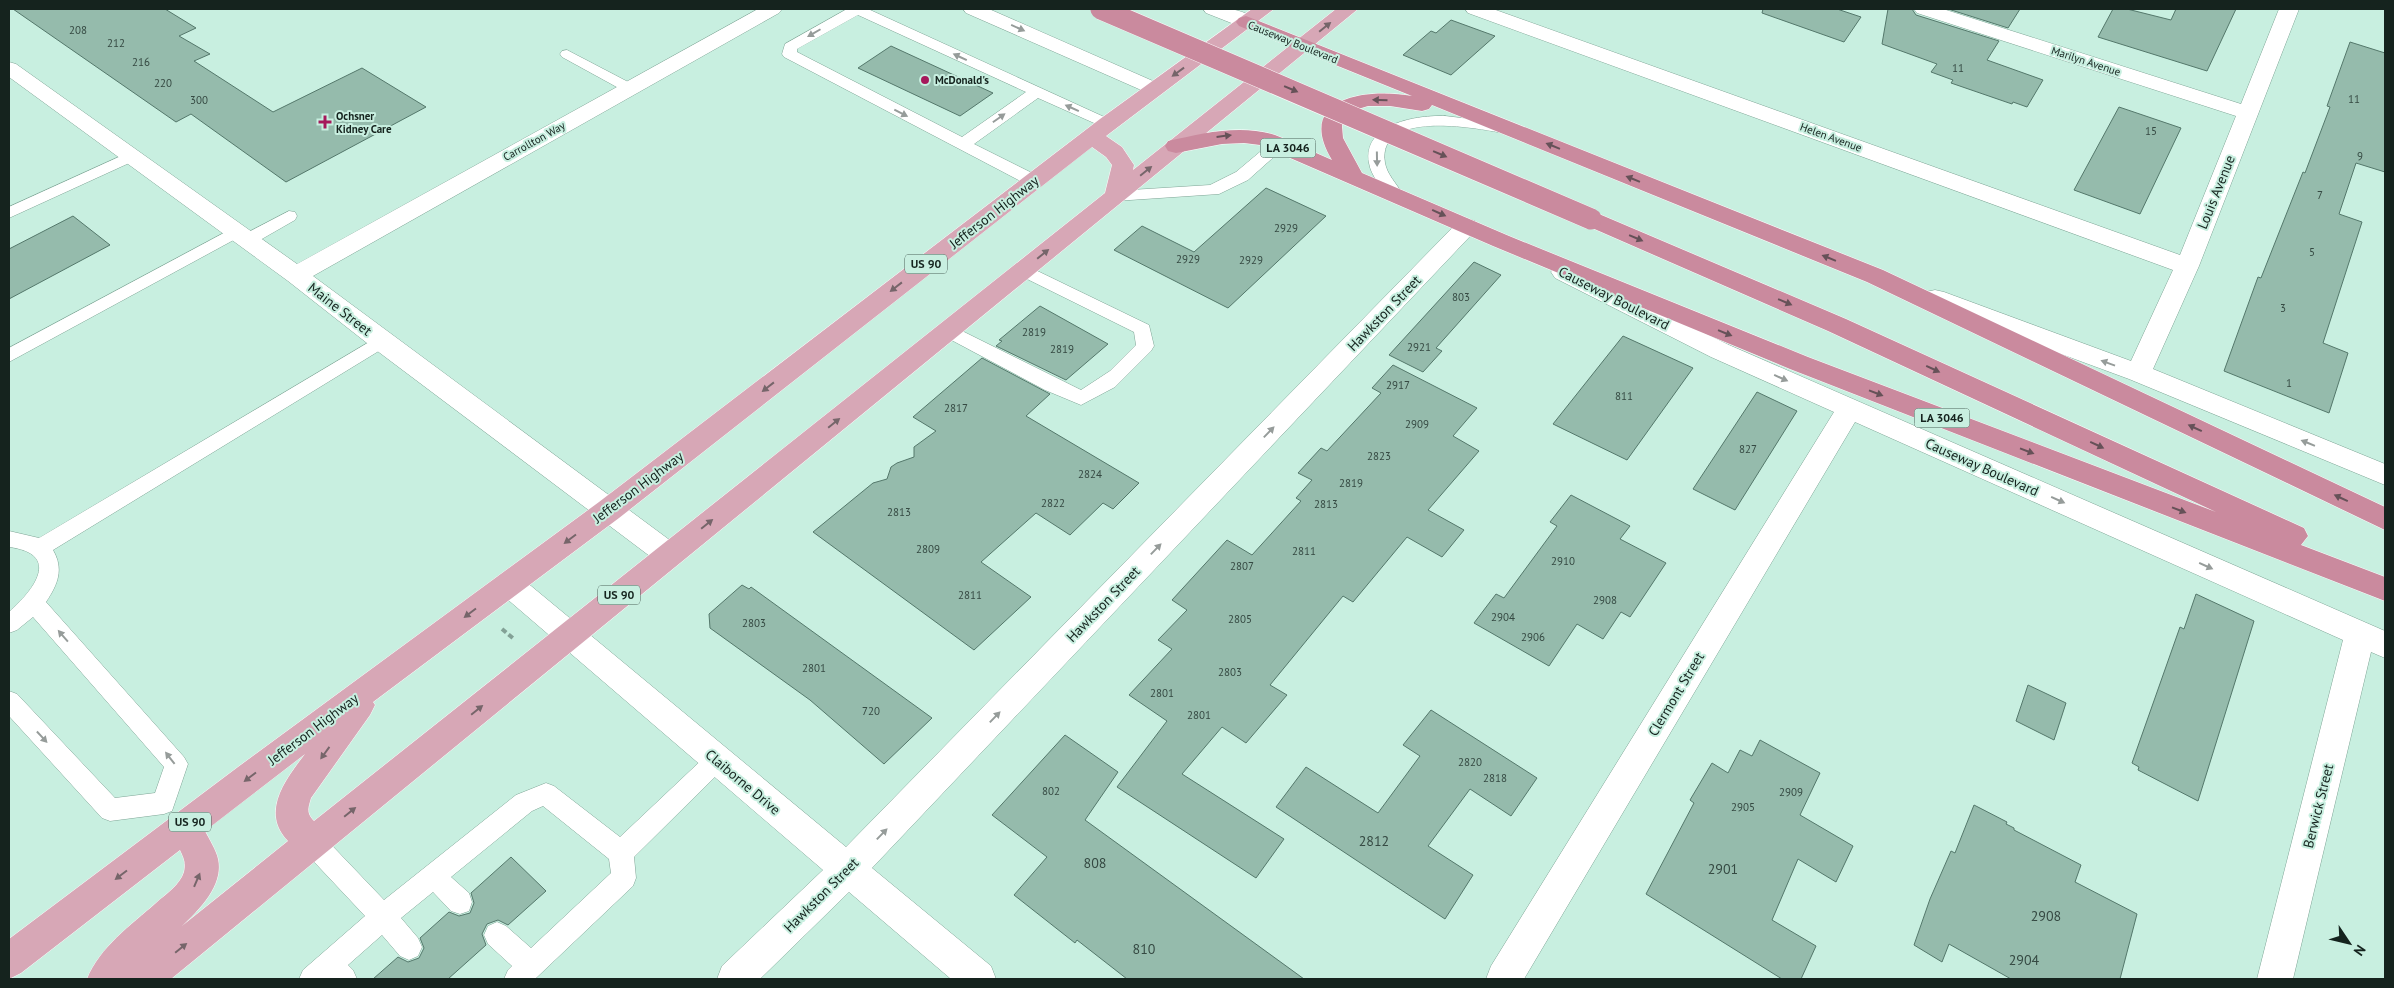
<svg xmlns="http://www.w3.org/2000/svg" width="2394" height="988" font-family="'PT Sans',sans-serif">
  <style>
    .building { fill: #95bbac; stroke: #54786b }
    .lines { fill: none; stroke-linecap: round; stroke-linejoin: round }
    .service-casing { stroke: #7fa596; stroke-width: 1 }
    .minor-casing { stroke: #7fa596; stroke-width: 1 }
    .secondary-casing { stroke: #7fa596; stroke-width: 1 }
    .primary-casing { stroke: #fff; stroke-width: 1 }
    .trunk-casing { stroke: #fff; stroke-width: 1 }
    .path { stroke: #83a196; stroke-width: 4; stroke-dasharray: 5.5 3; stroke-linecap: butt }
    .service { fill: #fff; fill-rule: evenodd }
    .minor { fill: #fff; fill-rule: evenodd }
    .secondary { fill: #fff; fill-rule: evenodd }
    .primary { fill: #d7a7b6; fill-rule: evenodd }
    .trunk { fill: #ca8a9e; fill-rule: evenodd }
    .trunk-bridge-casing { stroke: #fff; stroke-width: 22; stroke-linecap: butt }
    .trunk-bridge { stroke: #ca8a9e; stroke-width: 21 }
    .oneway { fill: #76656a }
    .oneway2 { fill: #969c9a }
    .oneway3 { fill: #665158 }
    .poi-dot { fill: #a6185b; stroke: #c8efe0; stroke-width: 2 }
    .labels { text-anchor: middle; stroke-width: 4; stroke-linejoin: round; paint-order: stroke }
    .number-label { font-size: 11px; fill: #354942 }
    .far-street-label { font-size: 11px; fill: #15231e; stroke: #c8efe0 }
    .far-poi-label { font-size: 11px; font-weight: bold; fill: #15231e; stroke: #c8efe0; text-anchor: start }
    .shield { fill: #c8efe0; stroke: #4b6058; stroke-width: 1 }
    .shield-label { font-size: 12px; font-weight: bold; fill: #15231e }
    .street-label { font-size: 14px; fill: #15231e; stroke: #c8efe0 }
    .near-number-label { font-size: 14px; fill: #354942 }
  </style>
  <rect width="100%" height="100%" fill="#c8efe0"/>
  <!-- building -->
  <g class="building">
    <polygon points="13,9 165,9 196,28 179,36 210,54 194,61 273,112 362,68 426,107 286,182 191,114 176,122"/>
    <polygon points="1763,9 1837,9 1861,17 1844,42 1762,13"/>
    <polygon points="1888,9 1912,9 1916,15 1999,41 1987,60 2043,80 2027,107 2013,102 2012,104 1951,83 1953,80 1931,72 1937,64 1882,44"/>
    <polygon points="1948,9 2020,9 2008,28"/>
    <polygon points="2113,9 2127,9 2171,20 2176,9 2236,9 2207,71 2098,37"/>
    <polygon points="1451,20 1495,36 1451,75 1403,55 1431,31 1436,33"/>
    <polygon points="2350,42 2385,53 2385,172 2356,163 2339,214 2362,222 2323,343 2348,353 2329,413 2224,371 2258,277 2261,278 2303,172 2305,173 2330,107 2327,106"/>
    <polygon points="891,46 993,93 960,116 858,68"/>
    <polygon points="2119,107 2181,128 2140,214 2074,190"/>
    <polygon points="1266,188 1326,216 1228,308 1114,250 1142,226 1194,252"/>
    <polygon points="73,216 110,245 9,299 9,249"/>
    <polygon points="1474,262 1501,275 1436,348 1442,351 1423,372 1389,355"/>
    <polygon points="1040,306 1108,344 1066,380 996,346 1002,341 999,340"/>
    <polygon points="1623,336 1693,368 1627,460 1553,424"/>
    <polygon points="982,358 1050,394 1026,416 1139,483 1113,509 1103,503 1070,535 1036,513 981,562 1031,597 974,650 813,532 873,483 887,479 891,467 897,463 914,457 914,447 936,431 913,417"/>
    <polygon points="1393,365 1477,408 1453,436 1479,451 1428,510 1464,530 1442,557 1407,537 1353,602 1343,596 1270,685 1287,695 1246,743 1222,727 1182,774 1284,839 1256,878 1117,787 1167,721 1129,695 1172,649 1158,640 1187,610 1172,600 1227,540 1252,555 1301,501 1296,498 1312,480 1298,473 1321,448 1327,451 1381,393 1372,388"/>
    <polygon points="1757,392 1797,411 1735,510 1693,489"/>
    <polygon points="1571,495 1630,526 1620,539 1666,563 1630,617 1621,612 1603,639 1577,624 1549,666 1474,623 1496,594 1504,598 1557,526 1550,522"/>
    <polygon points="742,585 749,589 751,587 932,718 884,764 810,700 710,628 709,614"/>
    <polygon points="2196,594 2254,621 2198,801 2138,770 2139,767 2132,763 2180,627 2184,629"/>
    <polygon points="2028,685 2066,703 2054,740 2016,721"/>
    <polygon points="1431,710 1537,778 1511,816 1470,789 1428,846 1473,875 1445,919 1276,807 1306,767 1378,813 1420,756 1403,745"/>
    <polygon points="1065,735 1118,772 1085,820 1304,979 1127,979 1077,940 1075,943 1014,895 1047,857 992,815"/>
    <polygon points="1760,740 1820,773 1800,815 1853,846 1836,882 1798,859 1772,920 1816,946 1801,979 1782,979 1646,894 1694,803 1690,800 1712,763 1728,773 1740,750 1752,756"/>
    <polygon points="1974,805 2007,822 2006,824 2014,828 2014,830 2081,865 2075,882 2137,914 2120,979 2011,979 1949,944 1942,962 1914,945 1930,899 1951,851 1955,853"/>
    <polygon points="511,857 546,891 508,925 498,920 487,924 482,934 486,945 448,979 373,979 398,957 408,962 419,958 424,948 420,938 449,912 459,916 470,913 474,903 471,893"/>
  </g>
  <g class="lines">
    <!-- service casing -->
    <g class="service-casing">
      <g id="service">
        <path d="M847 9H868L1113 121 1116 124 1108 129 1103 127 1038 98 974 144 1040 177 1042 181 1040 185H1028L784 57 782 54 785 44ZM858 15 1026 92 962 137 797 52V49Z"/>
        <polygon points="567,50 634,85 637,88 634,91 624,91 562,57 560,54 562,51"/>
        <path d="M1445 116 1503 123 1511 128 1503 133C1476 128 1376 109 1385 163 1387 174 1396 183 1402 193L1400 197H1388C1381 186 1371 176 1369 163 1362 123 1418 115 1445 116Z"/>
        <polygon points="1279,139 1285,141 1287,144 1285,147 1248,180 1219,194 1115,201 1109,200 1107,196 1109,192 1115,191 1210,185 1236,172 1273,141"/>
        <polygon points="132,151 138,153 140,156 138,159 9,218 9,207"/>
        <polygon points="289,211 295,212 297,216 295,220 253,244 241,244 239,240 241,236"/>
        <polygon points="235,227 241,228 243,232 241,236 9,362 9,348"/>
        <polygon points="1023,264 1149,325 1154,346 1151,351 1115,387 1081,405 1045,390 942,335 939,331 942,327 948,325 954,327 1081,390 1110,371 1136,345 1134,332 1017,274 1014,270 1017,266"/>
        <path d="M381 335 387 336 390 341 387 346 53 550C64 569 58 584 46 602L184 757 188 764 172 811 164 814 110 821 102 818 9 716V691L17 694 115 798 155 793 164 767 33 617 17 630 9 633V612C34 590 62 554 9 547V531L39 538Z"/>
        <polygon points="717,750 725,753 729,760 725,767 634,857 636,878 633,886 535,979 504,979 508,970 512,966 488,944 484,935 488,926 497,922 506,926 531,948 611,873 609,859 543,806 532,811 451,877 469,893 472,902 469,911 460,914 451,911 433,892 401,918 418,938 422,947 418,956 409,960 400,956 382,935 348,965 353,970 357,979 299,979 303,970 365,916 303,850 300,842 303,834 312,831 321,834 384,900 516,795 546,783 554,786 620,837 709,753"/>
      </g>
    </g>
    <!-- minor casing -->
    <g class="minor-casing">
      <g id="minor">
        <polygon points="758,9 782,9 779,13 313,276 679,547 683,555 679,563 669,566 659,563 372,347 288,281 9,77 9,62 16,64 297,264"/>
        <polygon points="1465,9 1493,9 2180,255 2236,116 1917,13 1914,9 1943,9 2241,104 2279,9 2299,9 2199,266 2153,369 2385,464 2385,485 2129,379 1926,304 1923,298 1926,292 1935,290 1944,292 2131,361 2173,270 1468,13"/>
        <polygon points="1467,219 1475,221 1479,226 1475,231 872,868 991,966 996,979 951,979 849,892 760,979 717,979 722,966 823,870 499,592 494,584 499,576 509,572 519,576 846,847 1459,221"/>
        <polygon points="1563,264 1729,345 2385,631 2385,658 2371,652 2293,979 2257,979 2343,640 1855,422 1524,979 1486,979 1491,966 1834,412 1711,357 1555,278 1551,272 1555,266"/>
      </g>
    </g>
    <!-- secondary casing -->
    <g class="secondary-casing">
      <g id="secondary">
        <polygon points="963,9 989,9 1162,85 1165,89 1162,93 1155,95 1148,93 966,13"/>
        <path d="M1203 9C1219 8 1246 7 1256 22L1253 26 1246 28 1239 26 1206 13Z"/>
      </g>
    </g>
    <!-- primary casing -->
    <g class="primary-casing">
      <path id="primary" d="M1252 9H1274L1106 136 1122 147 1134 165 1133 170 1336 9H1358L171 979H87C100 947 131 925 156 903 166 894 180 885 184 872 186 863 184 858 180 850L21 973 9 979V939L238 767 599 502 1100 119ZM1092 147 1106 157 1112 165 1105 193 314 821C306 813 308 808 311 798L370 715 375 705 373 702 619 518ZM305 754C286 779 260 812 288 841L182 926C199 910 224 885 218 859 216 850 209 839 205 831Z"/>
    </g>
    <!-- trunk casing -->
    <g class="trunk-casing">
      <path id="trunk" d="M1246 16 1883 270 2385 507V530L1867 282 1432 105 1429 109 1422 111 1390 106H1368L1355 110 1344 118 1342 126 1343 138 1362 173 1509 236 1808 357 2216 512 1828 331 1583 224 1580 219 1583 214 1591 212 1599 214 1846 319 2304 528 2308 536 2301 545 2385 577V601L1790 369 1493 246 1260 145 1244 143 1222 144 1176 153 1168 151 1165 146 1168 141C1203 133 1240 124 1275 135 1294 142 1313 152 1332 160 1294 97 1367 88 1412 96L1239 26 1236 22 1239 18Z"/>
    </g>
    <!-- path -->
    <polyline class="path" points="502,629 514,639"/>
    <!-- service -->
    <use href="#service" class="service"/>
    <!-- minor -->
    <use href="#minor" class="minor"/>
    <!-- secondary -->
    <use href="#secondary" class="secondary"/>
    <!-- primary -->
    <use href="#primary" class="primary"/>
    <!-- trunk -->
    <use href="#trunk" class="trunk"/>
    <!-- trunk-bridge casing -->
    <g class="trunk-bridge-casing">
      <polyline id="trunk-bridge" points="1101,9 1591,219"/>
    </g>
    <!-- trunk-bridge -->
    <use href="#trunk-bridge" class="trunk-bridge"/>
  </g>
  <!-- one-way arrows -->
  <defs><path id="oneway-solid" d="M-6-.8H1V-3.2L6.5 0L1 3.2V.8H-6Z" transform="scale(1.25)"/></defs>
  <g class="oneway">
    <use href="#oneway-solid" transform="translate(1325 27) rotate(-39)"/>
    <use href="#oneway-solid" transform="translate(1178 72) rotate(144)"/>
    <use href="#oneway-solid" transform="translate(1146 171) rotate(-39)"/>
    <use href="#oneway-solid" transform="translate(1043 254) rotate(-39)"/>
    <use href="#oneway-solid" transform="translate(896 287) rotate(142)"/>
    <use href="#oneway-solid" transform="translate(768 387) rotate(142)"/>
    <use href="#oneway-solid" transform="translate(834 423) rotate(-39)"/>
    <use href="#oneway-solid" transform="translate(707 524) rotate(-39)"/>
    <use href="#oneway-solid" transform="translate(570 539) rotate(143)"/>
    <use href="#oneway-solid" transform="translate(470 613) rotate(143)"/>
    <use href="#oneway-solid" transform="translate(477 710) rotate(-39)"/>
    <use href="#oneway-solid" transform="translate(325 753) rotate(126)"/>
    <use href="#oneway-solid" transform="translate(250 777) rotate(143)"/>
    <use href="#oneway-solid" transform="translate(350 812) rotate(-39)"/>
    <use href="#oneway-solid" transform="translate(121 875) rotate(143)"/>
    <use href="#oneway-solid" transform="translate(197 880) rotate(-67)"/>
    <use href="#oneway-solid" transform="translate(181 948) rotate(-39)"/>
  </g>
  <g class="oneway2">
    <use href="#oneway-solid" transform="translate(1018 28) rotate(24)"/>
    <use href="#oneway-solid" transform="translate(814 33) rotate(150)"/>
    <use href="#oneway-solid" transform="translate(960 57) rotate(-155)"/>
    <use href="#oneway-solid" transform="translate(1072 108) rotate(-156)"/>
    <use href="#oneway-solid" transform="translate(901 113) rotate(27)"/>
    <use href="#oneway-solid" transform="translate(999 118) rotate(-35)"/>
    <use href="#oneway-solid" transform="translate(1377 159) rotate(89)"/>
    <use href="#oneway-solid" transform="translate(2108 363) rotate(-160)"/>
    <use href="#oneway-solid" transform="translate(1781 378) rotate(24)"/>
    <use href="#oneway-solid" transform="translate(1269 432) rotate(-46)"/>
    <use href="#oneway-solid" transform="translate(2308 443) rotate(-158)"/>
    <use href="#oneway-solid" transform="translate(2058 500) rotate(24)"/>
    <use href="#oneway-solid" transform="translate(1156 549) rotate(-46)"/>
    <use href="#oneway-solid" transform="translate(2206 566) rotate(24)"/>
    <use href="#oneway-solid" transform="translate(63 636) rotate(-131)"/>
    <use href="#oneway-solid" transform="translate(995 717) rotate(-46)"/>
    <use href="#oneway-solid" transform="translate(42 737) rotate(47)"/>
    <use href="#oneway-solid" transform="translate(170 758) rotate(-128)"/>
    <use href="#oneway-solid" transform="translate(882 834) rotate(-46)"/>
  </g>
  <g class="oneway3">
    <use href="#oneway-solid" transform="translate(1291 89) rotate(23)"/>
    <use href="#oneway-solid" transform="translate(1380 100) rotate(-178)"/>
    <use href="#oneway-solid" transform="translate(1224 136) rotate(-7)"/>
    <use href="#oneway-solid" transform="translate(1553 146) rotate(-158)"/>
    <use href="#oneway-solid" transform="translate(1440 154) rotate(23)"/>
    <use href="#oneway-solid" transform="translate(1633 179) rotate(-158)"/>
    <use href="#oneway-solid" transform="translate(1439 213) rotate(24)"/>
    <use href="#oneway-solid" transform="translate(1636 238) rotate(23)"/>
    <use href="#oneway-solid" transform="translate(1829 258) rotate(-158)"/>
    <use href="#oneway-solid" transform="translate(1785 302) rotate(23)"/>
    <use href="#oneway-solid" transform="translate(1725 333) rotate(22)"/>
    <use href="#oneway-solid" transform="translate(1933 369) rotate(25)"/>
    <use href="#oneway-solid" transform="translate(1876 393) rotate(21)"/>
    <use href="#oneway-solid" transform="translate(2195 428) rotate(-155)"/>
    <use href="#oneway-solid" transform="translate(2097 445) rotate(25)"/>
    <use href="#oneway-solid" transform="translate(2027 451) rotate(21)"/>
    <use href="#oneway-solid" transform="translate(2341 498) rotate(-155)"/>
    <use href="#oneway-solid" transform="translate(2179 510) rotate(21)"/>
  </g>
  <!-- markers -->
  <g class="poi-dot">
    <circle cx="925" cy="80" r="5"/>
    <path d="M322.5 114.5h5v5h5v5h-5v5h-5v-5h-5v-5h5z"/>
  </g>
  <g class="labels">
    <!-- number labels -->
    <g class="number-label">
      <text x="78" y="34">208</text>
      <text x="116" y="47">212</text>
      <text x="141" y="66">216</text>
      <text x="1958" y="72">11</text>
      <text x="163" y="87">220</text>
      <text x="2354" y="103">11</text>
      <text x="199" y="104">300</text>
      <text x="2151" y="135">15</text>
      <text x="2360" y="160">9</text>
      <text x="2320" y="199">7</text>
      <text x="1286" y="232">2929</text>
      <text x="2312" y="256">5</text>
      <text x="1188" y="263">2929</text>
      <text x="1251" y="264">2929</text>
      <text x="1461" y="301">803</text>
      <text x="2283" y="312">3</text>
      <text x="1034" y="336">2819</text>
      <text x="1419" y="351">2921</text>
      <text x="1062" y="353">2819</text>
      <text x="2289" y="387">1</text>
      <text x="1398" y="389">2917</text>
      <text x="1624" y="400">811</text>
      <text x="956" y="412">2817</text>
      <text x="1417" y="428">2909</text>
      <text x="1748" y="453">827</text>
      <text x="1379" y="460">2823</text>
      <text x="1090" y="478">2824</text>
      <text x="1351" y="487">2819</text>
      <text x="1053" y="507">2822</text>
      <text x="1326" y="508">2813</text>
      <text x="899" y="516">2813</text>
      <text x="928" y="553">2809</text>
      <text x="1304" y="555">2811</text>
      <text x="1563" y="565">2910</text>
      <text x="1242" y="570">2807</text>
      <text x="970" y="599">2811</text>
      <text x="1605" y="604">2908</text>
      <text x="1503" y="621">2904</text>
      <text x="1240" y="623">2805</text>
      <text x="754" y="627">2803</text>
      <text x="1533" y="641">2906</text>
      <text x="814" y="672">2801</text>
      <text x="1230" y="676">2803</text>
      <text x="1162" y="697">2801</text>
      <text x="871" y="715">720</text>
      <text x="1199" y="719">2801</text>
      <text x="1470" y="766">2820</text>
      <text x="1495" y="782">2818</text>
      <text x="1051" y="795">802</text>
      <text x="1791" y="796">2909</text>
      <text x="1743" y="811">2905</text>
    </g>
    <!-- far-street labels -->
    <g class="far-street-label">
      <text transform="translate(1293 42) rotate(22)" y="4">Causeway Boulevard</text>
      <text transform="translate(2086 61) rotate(18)" y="4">Marilyn Avenue</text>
      <text transform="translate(1831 137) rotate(20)" y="4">Helen Avenue</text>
      <text transform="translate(534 141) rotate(-29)" y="4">Carrollton Way</text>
    </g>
    <!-- far-poi labels -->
    <g class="far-poi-label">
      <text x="935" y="84">McDonald's</text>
      <text x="336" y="120">Ochsner<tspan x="336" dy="13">Kidney Care</tspan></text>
    </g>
    <!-- shield labels -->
    <g class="shield">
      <rect x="1260.5" y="138.5" width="55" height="19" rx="4"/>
      <rect x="905" y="254.5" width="42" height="19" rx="4"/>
      <rect x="1914.5" y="408.5" width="55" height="19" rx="4"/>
      <rect x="598" y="585.5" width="42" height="19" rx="4"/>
      <rect x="169" y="812.5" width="42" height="19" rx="4"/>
    </g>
    <g class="shield-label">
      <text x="1288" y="152">LA 3046</text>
      <text x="926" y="268">US 90</text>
      <text x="1942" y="422">LA 3046</text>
      <text x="619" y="599">US 90</text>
      <text x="190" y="826">US 90</text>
    </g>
    <!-- street labels -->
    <g class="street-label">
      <text transform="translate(2216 192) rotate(-68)" y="5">Louis Avenue</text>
      <text transform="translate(994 212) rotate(-38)" y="5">Jefferson Highway</text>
      <text transform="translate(1614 298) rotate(27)" y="5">Causeway Boulevard</text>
      <text transform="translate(340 309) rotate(38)" y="5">Maine Street</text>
      <text transform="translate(1384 313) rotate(-46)" y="5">Hawkston Street</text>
      <text transform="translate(1982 467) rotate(24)" y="5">Causeway Boulevard</text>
      <text transform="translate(638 487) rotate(-37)" y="5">Jefferson Highway</text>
      <text transform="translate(1103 604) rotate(-46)" y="5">Hawkston Street</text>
      <text transform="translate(1676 694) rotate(-59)" y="5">Clermont Street</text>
      <text transform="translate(313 729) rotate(-37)" y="5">Jefferson Highway</text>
      <text transform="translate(743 782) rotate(40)" y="5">Claiborne Drive</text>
      <text transform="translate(2318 806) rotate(-76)" y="5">Berwick Street</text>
      <text transform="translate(821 895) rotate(-45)" y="5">Hawkston Street</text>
    </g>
    <!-- near-number labels -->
    <g class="near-number-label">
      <text x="1374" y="846">2812</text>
      <text x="1095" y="868">808</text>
      <text x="1723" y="874">2901</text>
      <text x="2046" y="921">2908</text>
      <text x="1144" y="954">810</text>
      <text x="2024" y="965">2904</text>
    </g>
  </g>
  <!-- border -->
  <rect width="2394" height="988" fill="none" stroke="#15231e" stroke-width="20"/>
  <!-- north arrow -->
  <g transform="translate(2349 943) rotate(125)" stroke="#c8efe0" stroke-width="4" paint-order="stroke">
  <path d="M0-4L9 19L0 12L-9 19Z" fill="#15231e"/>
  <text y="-8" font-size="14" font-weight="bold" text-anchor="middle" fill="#15231e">N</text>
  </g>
</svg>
